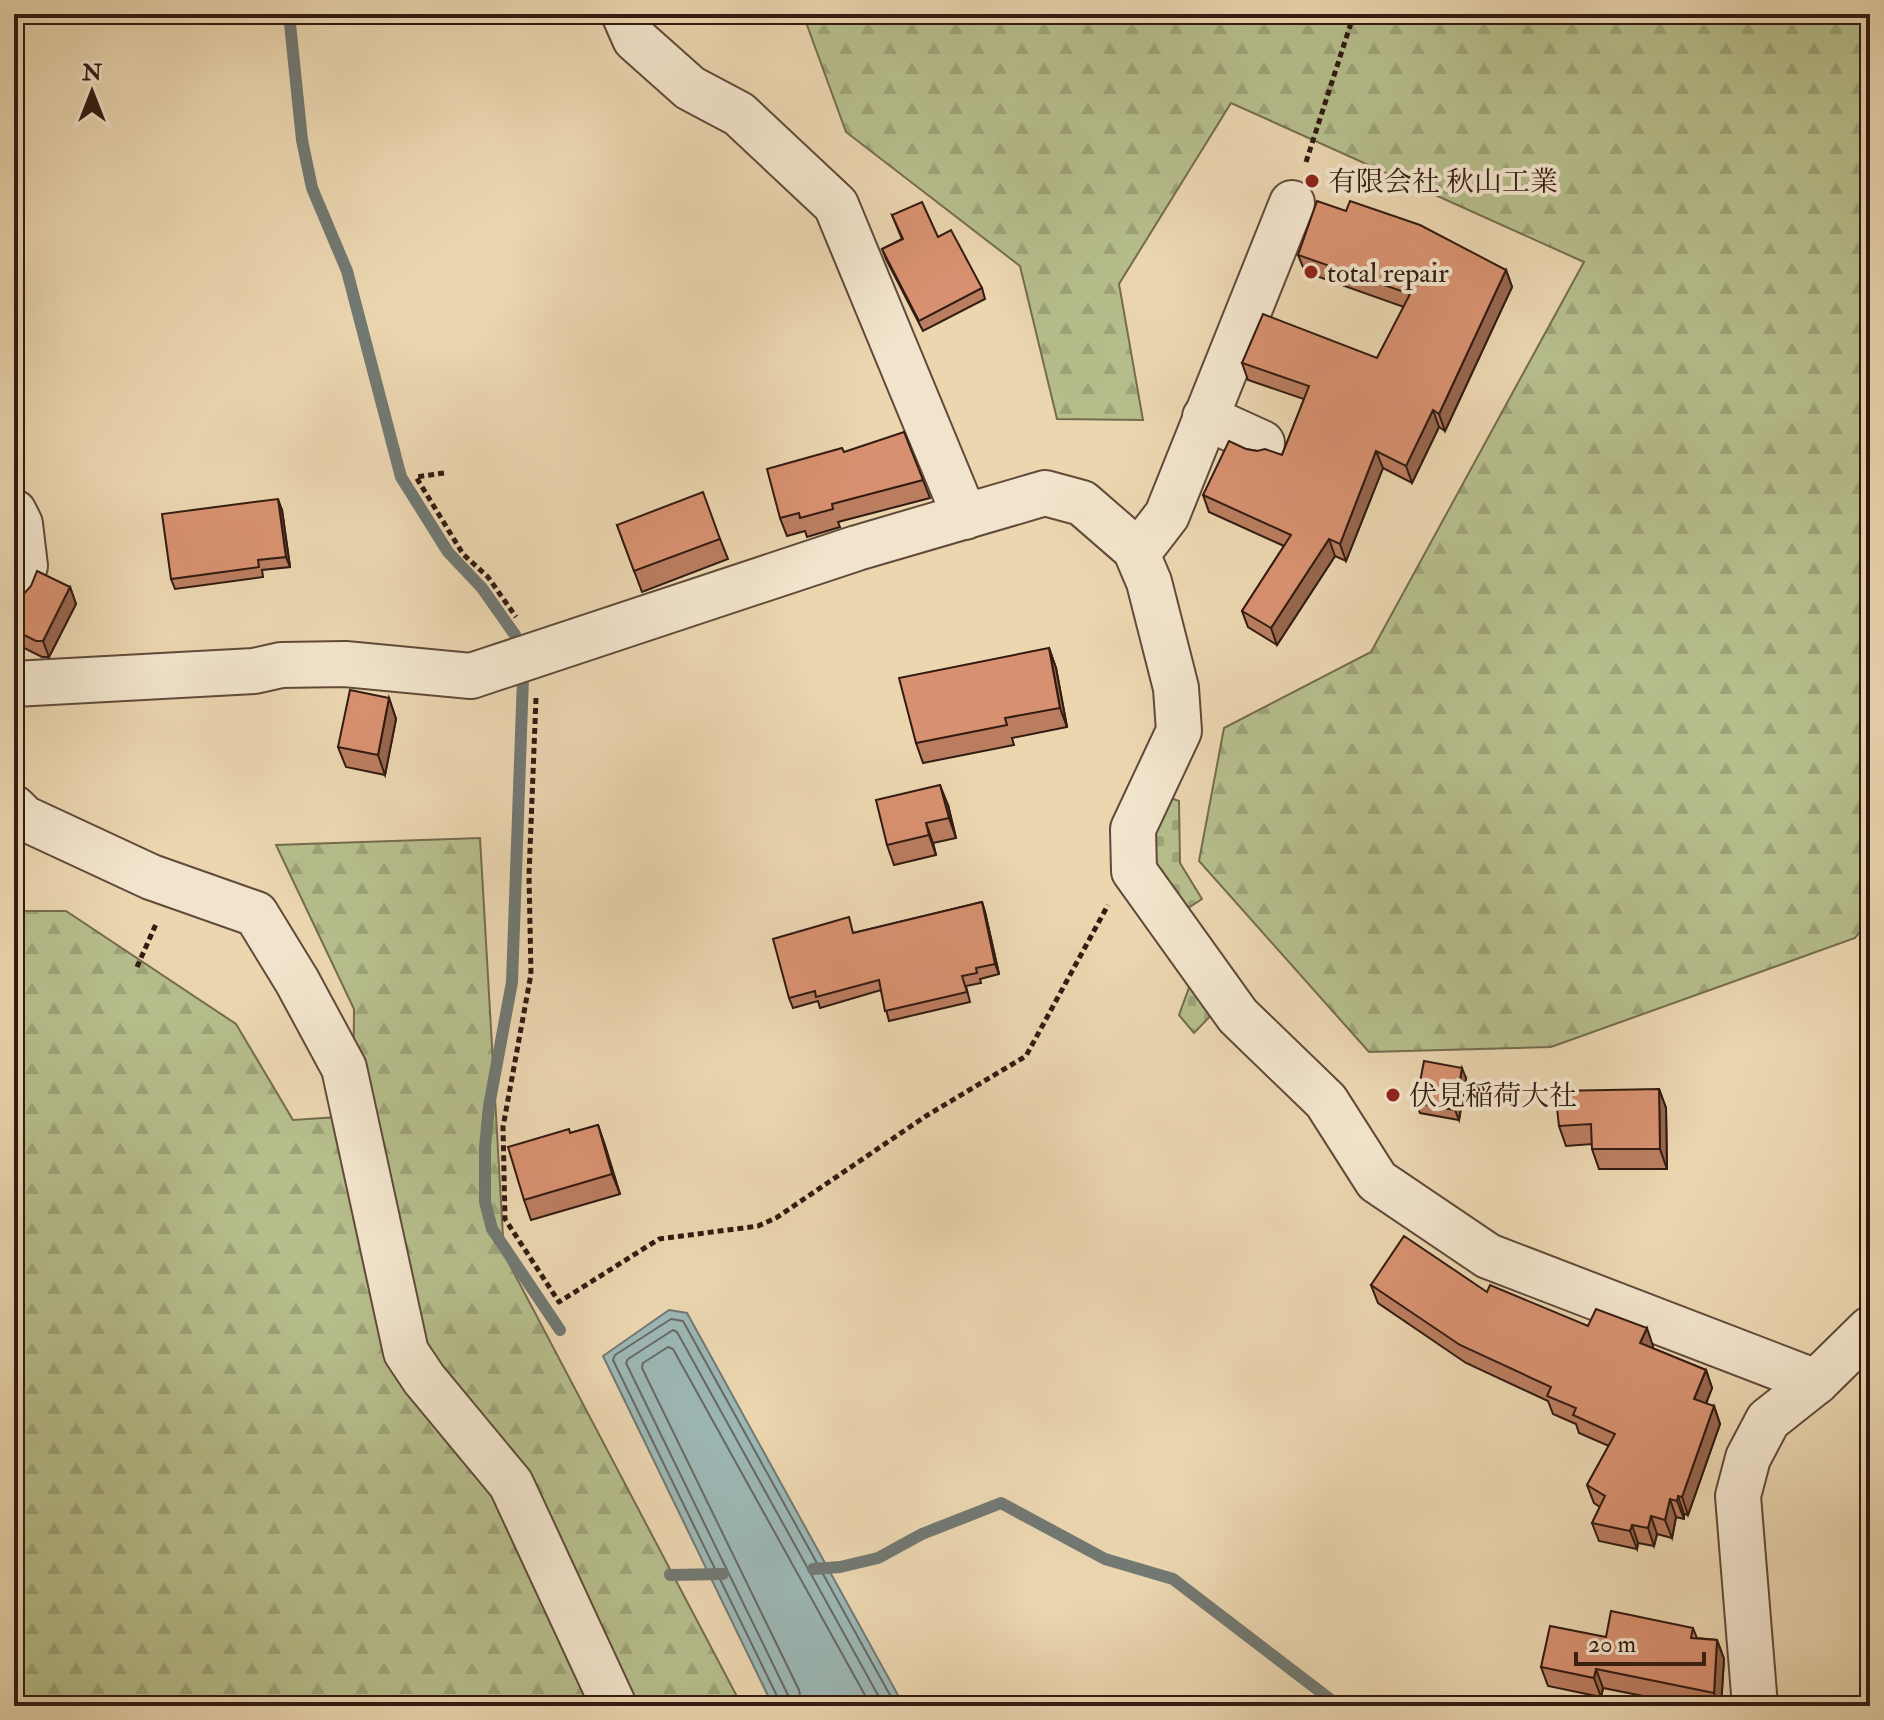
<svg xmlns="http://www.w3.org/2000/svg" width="1884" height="1720" font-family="'IM FELL Double Pica','Noto Serif JP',serif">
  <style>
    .forest { fill: url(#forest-firs); stroke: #746c4e; stroke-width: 2 }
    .cemetery { fill: url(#cemetery-stones); stroke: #746c4e; stroke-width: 2 }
    .water { fill: #9cb7b5; stroke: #727973; stroke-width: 2 }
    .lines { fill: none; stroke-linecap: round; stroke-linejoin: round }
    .shore { stroke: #676963; stroke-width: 2 }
    .stream { stroke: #727973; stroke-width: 12 }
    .street-casing { stroke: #604a39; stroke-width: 48 }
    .path { stroke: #321b11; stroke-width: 5; stroke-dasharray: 6 4; stroke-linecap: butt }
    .street { stroke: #f2e4cc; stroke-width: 44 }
    .wall { fill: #ba7d60; stroke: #321b11; stroke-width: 2 }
    .shaded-wall { fill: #97664e; stroke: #321b11; stroke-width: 2 }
    .building { fill: #d89170; stroke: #321b11; stroke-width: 2 }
    .poi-dot { fill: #8f2418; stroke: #f2e4cc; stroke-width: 3 }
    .labels { text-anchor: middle; stroke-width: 8; stroke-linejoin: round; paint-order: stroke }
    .poi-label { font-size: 28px; fill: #321b11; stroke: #f2e4cc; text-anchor: start }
  </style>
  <defs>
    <pattern id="forest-firs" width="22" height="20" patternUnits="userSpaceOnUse" patternTransform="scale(2)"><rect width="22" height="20" fill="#b6be8c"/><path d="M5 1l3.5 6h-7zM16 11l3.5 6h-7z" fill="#9da378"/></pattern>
    <pattern id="cemetery-stones" width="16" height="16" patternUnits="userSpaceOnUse" patternTransform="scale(2)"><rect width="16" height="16" fill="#b6be8c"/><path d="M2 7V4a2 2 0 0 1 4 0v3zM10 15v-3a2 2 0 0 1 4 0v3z" fill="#9da378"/></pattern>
  </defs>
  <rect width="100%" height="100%" fill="#ebd6b0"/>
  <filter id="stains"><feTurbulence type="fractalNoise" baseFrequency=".0025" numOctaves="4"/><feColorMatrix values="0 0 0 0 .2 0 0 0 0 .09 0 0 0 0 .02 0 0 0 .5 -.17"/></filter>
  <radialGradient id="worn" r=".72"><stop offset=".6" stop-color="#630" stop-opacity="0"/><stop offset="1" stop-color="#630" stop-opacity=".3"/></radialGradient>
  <!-- forest -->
  <g class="forest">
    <polygon points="803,14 1870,14 1870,920 1855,938 1551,1047 1369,1052 1199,861 1224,728 1371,652 1584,262 1231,103 1119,284 1143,420 1057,419 1020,266 846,132"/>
    <polygon points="480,838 504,1254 742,1706 14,1706 14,911 66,911 236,1024 293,1120 353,1116 354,1009 276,845"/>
  </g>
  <!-- cemetery -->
  <g class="cemetery">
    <polygon points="1165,796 1179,801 1180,863 1202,899 1179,914 1145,841"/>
    <polygon points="1194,974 1221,1005 1194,1033 1179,1015"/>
  </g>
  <!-- water -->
  <polygon class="water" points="669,1310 687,1313 904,1706 773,1706 603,1356"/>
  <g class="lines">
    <!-- shore -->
    <g class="shore">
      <polyline points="780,1706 779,1700 613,1360 615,1355 671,1319 683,1321 896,1706"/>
      <polyline points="790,1706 788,1695 626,1363 628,1359 673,1330 677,1332 884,1706"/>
      <polyline points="802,1706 799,1690 642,1368 643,1363 668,1347 673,1349 871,1706"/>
    </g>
    <!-- stream -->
    <g class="stream">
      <polyline points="289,14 302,140 312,188 347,271 401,477 448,552 482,588 515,635 523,678 512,982 489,1106 485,1147 485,1202 492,1229 560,1330"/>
      <polyline points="813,1569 840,1567 878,1558 922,1534 1001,1503 1105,1559 1173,1579 1339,1706"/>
      <polyline points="670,1575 723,1574"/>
    </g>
    <!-- street casing -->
    <g class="street-casing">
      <g id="street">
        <polyline points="624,14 635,39 690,88 739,114 836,205 965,517"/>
        <polyline points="1205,417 1262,443"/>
        <polyline points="14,512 20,524 25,566 14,592"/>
        <polyline points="1135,549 1147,541 1167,515 1292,203"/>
        <polyline points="14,684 254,671 281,665 345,664 471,676 857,548 1045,493 1082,503 1135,549 1149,582 1176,688 1179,731 1133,829 1134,871 1238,1016 1326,1101 1377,1181 1488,1256 1816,1382"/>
        <polyline points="14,808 24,818 151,877 256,914 297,981 344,1068 406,1352 424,1379 511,1484 614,1706"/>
        <polyline points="1755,1706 1738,1496 1748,1458 1768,1420 1816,1382 1870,1329"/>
      </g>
    </g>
    <!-- path -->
    <g class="path">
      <polyline points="1306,162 1351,23 1351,14"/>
      <polyline points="444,473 416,477 463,554 488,577 516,617"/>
      <polyline points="536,698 529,875 531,974 503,1127 505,1219 559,1302 659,1239 758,1226 776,1218 926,1116 1026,1056 1108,905"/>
      <polyline points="137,967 156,924"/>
    </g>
    <!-- street -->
    <use href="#street" class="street"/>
  </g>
  <!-- wall -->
  <g class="wall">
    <polygon points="892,215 938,237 982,288 985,299 923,331 886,259 882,249 902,239"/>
    <polygon points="1298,255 1506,270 1512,287 1445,431 1439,427 1412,483 1383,468 1346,561 1335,556 1277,645 1248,627 1242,611 1284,546 1209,512 1203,495 1246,449 1282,455 1304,399 1248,380 1242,363 1377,358 1404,307 1305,272"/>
    <polygon points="844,452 923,480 930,498 838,522 840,527 807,537 805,531 787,536 780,518"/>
    <polygon points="282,510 290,567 262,570 263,577 175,589 171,579"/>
    <polygon points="617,525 720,539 728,559 642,592"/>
    <polygon points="70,587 76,604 49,657 42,657 14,643 14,599"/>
    <polygon points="1049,648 1056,668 1067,727 1012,738 1014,745 923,763 916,743"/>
    <polygon points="389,698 396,719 385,775 346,767 338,747"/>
    <polygon points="948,805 956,838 933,843 936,855 894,865 887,845"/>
    <polygon points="982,902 985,912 999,974 980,979 981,983 966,986 970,1002 889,1021 881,990 820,1008 818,1001 793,1008 789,998 854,933"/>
    <polygon points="1466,1078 1459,1120 1420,1113 1416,1103"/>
    <polygon points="1659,1089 1666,1108 1667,1169 1599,1169 1592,1149 1592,1144 1566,1146 1559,1126"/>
    <polygon points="598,1125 620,1194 531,1220 524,1200 570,1133"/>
    <polygon points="1371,1285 1487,1292 1588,1326 1653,1346 1652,1348 1706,1370 1712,1388 1706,1404 1714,1406 1720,1424 1688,1515 1684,1514 1684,1519 1676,1517 1672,1538 1657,1534 1654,1546 1638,1543 1637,1549 1599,1541 1592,1523 1600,1507 1594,1503 1587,1485 1609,1446 1579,1433 1576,1424 1553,1414 1548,1401 1466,1363 1378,1303"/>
    <polygon points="1693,1628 1697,1638 1717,1640 1724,1659 1721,1706 1693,1706 1603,1688 1601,1697 1548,1686 1541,1667 1606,1637"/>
  </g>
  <!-- shaded-wall -->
  <g class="shaded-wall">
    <polygon points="1506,270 1512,287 1445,431 1439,414"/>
    <polygon points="1433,410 1439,427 1412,483 1406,466"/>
    <polygon points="1376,451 1383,468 1346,561 1340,544"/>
    <polygon points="278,499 282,510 290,567 286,557"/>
    <polygon points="1329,539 1335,556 1277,645 1271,628"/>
    <polygon points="70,587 76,604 49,657 43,641"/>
    <polygon points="1049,648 1056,668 1067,727 1060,708"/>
    <polygon points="389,698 396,719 385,775 378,755"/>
    <polygon points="940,785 948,805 956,838 949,818"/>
    <polygon points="926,823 933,843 936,855 929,835"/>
    <polygon points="982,902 985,912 999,974 995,964"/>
    <polygon points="1462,1068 1466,1078 1459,1120 1455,1110"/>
    <polygon points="1659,1089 1666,1108 1667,1169 1660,1149"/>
    <polygon points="598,1125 605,1145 620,1194 612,1174"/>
    <polygon points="1647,1328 1653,1346 1647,1361 1640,1343"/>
    <polygon points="1706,1370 1712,1388 1700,1418 1694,1399"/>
    <polygon points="1714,1406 1720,1424 1688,1515 1682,1497"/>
    <polygon points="1678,1496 1684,1514 1684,1519 1677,1501"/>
    <polygon points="1670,1499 1676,1517 1672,1538 1665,1520"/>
    <polygon points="1651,1516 1657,1534 1654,1546 1648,1528"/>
    <polygon points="1632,1525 1638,1543 1637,1549 1630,1531"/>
    <polygon points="1717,1640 1724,1659 1721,1706 1719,1706 1714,1693"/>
    <polygon points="1596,1669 1603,1688 1601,1697 1594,1678"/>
  </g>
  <!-- building -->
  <g class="building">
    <polygon points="1317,201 1346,211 1350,201 1420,225 1506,270 1439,414 1433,410 1406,466 1376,451 1340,544 1329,539 1271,628 1242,611 1291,535 1203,495 1229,441 1246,449 1257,451 1265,449 1282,455 1309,386 1242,363 1263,314 1377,358 1410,294 1298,255"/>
    <polygon points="922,202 938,237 951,230 982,288 919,321 882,249 903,239 892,215"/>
    <polygon points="904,432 923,480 832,504 833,509 800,518 799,513 780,518 767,469 842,448 844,452"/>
    <polygon points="703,492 720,539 634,571 617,525"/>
    <polygon points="278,499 286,557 258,560 259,567 171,579 162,514"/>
    <polygon points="37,571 70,587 43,641 36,641 14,630 14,599 22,596 31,586"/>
    <polygon points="1049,648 1060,708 1005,718 1007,725 916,743 899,678"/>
    <polygon points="350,690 389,698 378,755 338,747"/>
    <polygon points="940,785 949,818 926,823 929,835 887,845 876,800"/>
    <polygon points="982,902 995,964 976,968 977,973 962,976 967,992 885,1011 879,980 816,997 815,991 789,998 773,939 849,917 853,933"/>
    <polygon points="1424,1061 1462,1068 1455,1110 1416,1103"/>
    <polygon points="1659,1089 1660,1149 1592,1149 1591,1124 1559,1126 1555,1091"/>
    <polygon points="598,1125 612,1174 524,1200 508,1147 569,1129 570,1133"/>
    <polygon points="1404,1236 1487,1292 1490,1285 1588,1326 1596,1309 1647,1328 1640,1343 1706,1370 1694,1399 1714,1406 1682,1497 1678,1496 1677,1501 1670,1499 1665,1520 1651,1516 1648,1528 1632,1525 1630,1531 1592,1523 1605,1496 1587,1485 1615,1434 1573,1415 1576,1408 1547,1396 1551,1387 1460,1345 1371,1285"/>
    <polygon points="1611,1611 1693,1628 1691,1638 1717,1640 1714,1693 1596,1669 1594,1678 1541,1667 1550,1626 1606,1637"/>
  </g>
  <!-- markers -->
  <g class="poi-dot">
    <circle cx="1312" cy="181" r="8"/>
    <circle cx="1311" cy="272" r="8"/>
    <circle cx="1393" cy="1095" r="8"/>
  </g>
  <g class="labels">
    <!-- poi labels -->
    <g class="poi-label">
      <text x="1328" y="191">有限会社 秋山工業</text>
      <text x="1327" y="282">total repair</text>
      <text x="1409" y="1105">伏見稲荷大社</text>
    </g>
  </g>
  <!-- margin -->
  <rect width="1884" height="1720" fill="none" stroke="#ebd6b0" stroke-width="48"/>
  <rect x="16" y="16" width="1852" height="1688" fill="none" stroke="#321b11" stroke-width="4"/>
  <rect x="24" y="24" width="1836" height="1672" fill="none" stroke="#321b11" stroke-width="2"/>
  <!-- north arrow -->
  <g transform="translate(92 92)" stroke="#f2e4cc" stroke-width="6" paint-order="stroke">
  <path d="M0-6L14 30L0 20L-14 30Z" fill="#321b11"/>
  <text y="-12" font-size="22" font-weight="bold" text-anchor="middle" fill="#321b11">N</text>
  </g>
  <!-- scale -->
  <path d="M1576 1652v12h128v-12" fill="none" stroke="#321b11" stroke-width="4"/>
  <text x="1588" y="1652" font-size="24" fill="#321b11" stroke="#f2e4cc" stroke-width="6" paint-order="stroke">20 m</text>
  <rect width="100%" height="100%" filter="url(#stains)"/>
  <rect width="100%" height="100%" fill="url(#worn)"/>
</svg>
